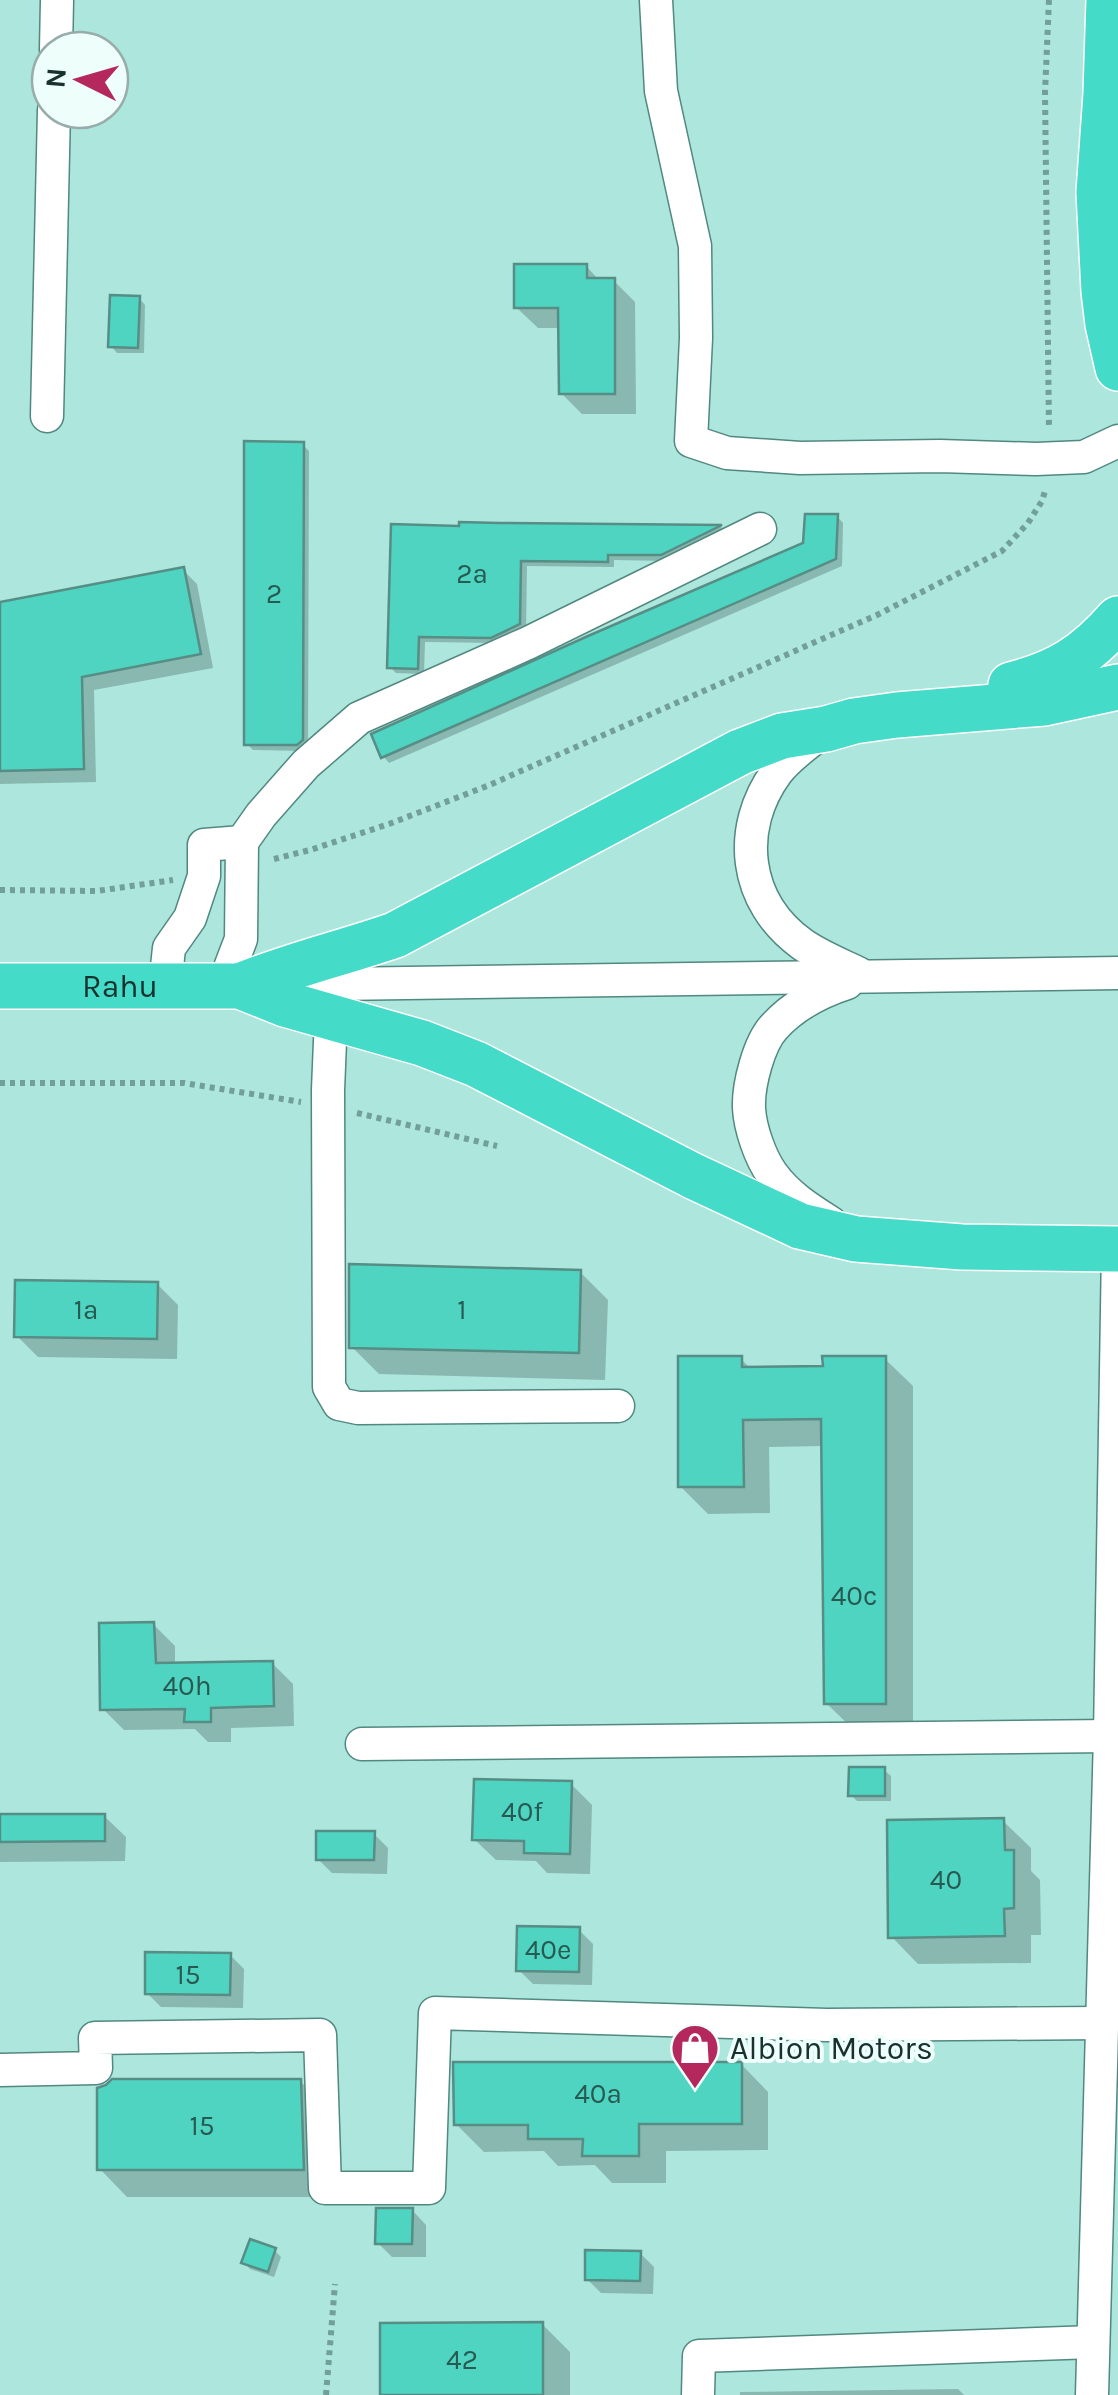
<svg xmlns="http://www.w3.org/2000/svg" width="1118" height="2395" font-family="Karla,sans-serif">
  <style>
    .shadow { fill: #0003 }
    .building { fill: #50d4c2; stroke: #568e85; stroke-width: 2.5 }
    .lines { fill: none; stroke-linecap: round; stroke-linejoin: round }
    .minor-casing { stroke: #518880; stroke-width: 35 }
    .highway-casing { stroke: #fff; stroke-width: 48 }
    .path { stroke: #729f97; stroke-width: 6; stroke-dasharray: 5 5; stroke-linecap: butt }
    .minor { stroke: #fff; stroke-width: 32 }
    .highway { stroke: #44dbc9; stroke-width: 45 }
    .labels { text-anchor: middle; stroke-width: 8; stroke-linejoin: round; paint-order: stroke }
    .number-label { font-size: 28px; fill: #275a52 }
    .street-label { font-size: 32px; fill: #19312d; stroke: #edfefb }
    .poi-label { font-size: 32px; fill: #19312d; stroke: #edfefb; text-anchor: start }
  </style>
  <rect width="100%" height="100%" fill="#ace6dc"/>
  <!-- shadow -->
  <g class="shadow">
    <polygon points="586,266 600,281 614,281 635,302 636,414 582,414 561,393 561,328 538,328 516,307"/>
    <polygon points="139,298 145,305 144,353 117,353 111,346"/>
    <polygon points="302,444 309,451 308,747 304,751 253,750 247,744"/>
    <polygon points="837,516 843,523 842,566 389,763 383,756 805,545"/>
    <polygon points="461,525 721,527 725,532 668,561 614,560 614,567 527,566 526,631 498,643 425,642 424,674 396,673 390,667"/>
    <polygon points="183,570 197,584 213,668 94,690 96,782 0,784 0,605"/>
    <polygon points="580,1272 608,1300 605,1380 379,1374 351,1346"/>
    <polygon points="157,1284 178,1305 177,1359 38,1357 17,1336"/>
    <polygon points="741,1359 751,1369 825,1369 885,1359 913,1386 913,1731 854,1730 826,1703 823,1446 769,1447 770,1513 708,1514 680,1486"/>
    <polygon points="153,1624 175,1646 175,1665 272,1663 293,1684 294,1726 231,1728 231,1742 208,1742 195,1729 124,1730 103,1709"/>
    <polygon points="884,1770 891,1776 891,1801 857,1801 851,1795"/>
    <polygon points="571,1784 592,1805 590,1874 547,1873 536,1861 496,1860 474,1839"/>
    <polygon points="104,1816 126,1837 125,1861 0,1862 0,1817"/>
    <polygon points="1003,1821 1031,1848 1031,1871 1040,1880 1041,1935 1031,1935 1031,1963 918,1964 891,1936"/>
    <polygon points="374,1834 388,1848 387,1874 332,1873 318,1859"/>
    <polygon points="579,1930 593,1944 592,1985 533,1984 519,1970"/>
    <polygon points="230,1955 244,1969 243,2008 161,2007 147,1993"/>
    <polygon points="741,2064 768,2092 768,2150 666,2151 666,2183 612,2183 595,2165 558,2166 544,2151 484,2152 456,2124"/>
    <polygon points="300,2081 328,2109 331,2197 127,2197 100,2169"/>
    <polygon points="412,2210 426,2225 426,2257 392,2257 378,2243"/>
    <polygon points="275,2251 281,2257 274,2277 250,2269 244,2263"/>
    <polygon points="640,2253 654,2267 653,2294 601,2293 587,2279"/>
    <polygon points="542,2324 570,2352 570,2395 382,2395"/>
    <polygon points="958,2389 964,2395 740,2395 740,2392"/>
  </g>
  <!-- building -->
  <g class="building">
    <polygon points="514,264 587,264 587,278 615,278 615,394 559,394 558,308 514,308"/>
    <polygon points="110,295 140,296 138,348 108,347"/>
    <polygon points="244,441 304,442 303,740 297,745 244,745"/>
    <polygon points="805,514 838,514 836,559 381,758 371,734 588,636 803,543"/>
    <polygon points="459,522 500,523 722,525 661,555 608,555 608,562 521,561 520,624 491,638 419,637 418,669 387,668 391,524 459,526"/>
    <polygon points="184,567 201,654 82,677 84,769 0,771 0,602"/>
    <polygon points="349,1264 581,1270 579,1353 349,1348"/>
    <polygon points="15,1280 158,1282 157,1339 14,1337"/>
    <polygon points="678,1356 742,1356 742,1367 823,1366 822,1356 886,1356 886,1704 824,1704 821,1419 743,1420 744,1487 678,1487"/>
    <polygon points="154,1622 156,1663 273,1661 274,1706 211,1708 211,1722 184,1722 185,1709 100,1710 99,1623"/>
    <polygon points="849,1767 885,1767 885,1796 848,1796"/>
    <polygon points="474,1779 572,1781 570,1854 524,1853 524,1841 472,1840"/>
    <polygon points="0,1814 105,1814 105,1841 0,1842"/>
    <polygon points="1004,1818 1005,1850 1014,1850 1014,1908 1004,1909 1005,1936 888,1938 887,1820"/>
    <polygon points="316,1831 375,1831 374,1860 316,1860"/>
    <polygon points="517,1926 580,1927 579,1972 516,1971"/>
    <polygon points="145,1952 231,1953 230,1995 145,1994"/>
    <polygon points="453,2062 742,2062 742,2124 639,2124 639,2156 582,2156 583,2139 528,2139 528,2125 454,2125"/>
    <polygon points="112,2079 301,2079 304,2170 97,2170 97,2088 106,2085"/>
    <polygon points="376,2208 413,2208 412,2244 375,2244"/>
    <polygon points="250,2239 276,2248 268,2272 241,2263"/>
    <polygon points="585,2250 641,2251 640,2281 585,2280"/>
    <polygon points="543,2322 543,2395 380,2395 380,2323"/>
  </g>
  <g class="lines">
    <!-- minor casing -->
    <g class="minor-casing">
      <g id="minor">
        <polyline points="656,0 661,91 695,246 696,338 691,441 727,453 800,458 940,456 1036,459 1084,457 1118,441"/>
        <polyline points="56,50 57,0"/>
        <polyline points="47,416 54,110"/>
        <path d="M824 730C809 743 789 756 777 772 735 829 744 902 802 944 819 956 839 964 858 973"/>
        <polyline points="268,985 1118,973"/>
        <polyline points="165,986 169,948 190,918 204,876 204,845 242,842"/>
        <polyline points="223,986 241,939 242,842 261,815 306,764 359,718 528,643 760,529"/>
        <polyline points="331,1017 328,1090 329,1387 339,1404 358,1408 618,1406"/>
        <path d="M831 1223C809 1209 788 1196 772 1174 760 1157 750 1128 749 1108 748 1085 759 1043 774 1027 794 1005 819 992 847 983"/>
        <polyline points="362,1744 1110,1736"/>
        <polyline points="0,2070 96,2068 95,2038 320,2035 325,2188 429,2188 435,2013 827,2025 1102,2023"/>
        <polyline points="698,2395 699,2356 1093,2342"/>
        <polyline points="1092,2395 1110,1736 1118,1249"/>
      </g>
    </g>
    <!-- highway casing -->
    <g class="highway-casing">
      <g id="highway">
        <polyline points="1109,0 1106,94 1099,192 1104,291 1108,324 1118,368"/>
        <path d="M1011 685C1058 673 1086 656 1118 619"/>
        <path id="s1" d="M0 986H240L285 1004 422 1043 476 1064 693 1176 800 1226 856 1239 962 1247 1118 1249"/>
        <path d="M240 986C291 965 343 953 395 935L740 752 782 736 826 729 854 721 897 715 1044 703 1118 687"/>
      </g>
    </g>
    <!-- path -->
    <g class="path">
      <polyline points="1049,0 1045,93 1049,429"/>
      <polyline points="274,859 310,850 389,824 487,786 877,615 1002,551 1028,523 1042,501 1045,491"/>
      <polyline points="0,890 97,891 173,880"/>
      <polyline points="0,1083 184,1083 301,1102"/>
      <polyline points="357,1113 497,1146"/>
      <polyline points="326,2395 335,2284"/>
    </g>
    <!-- minor -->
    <use href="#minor" class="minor"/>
    <!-- highway -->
    <use href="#highway" class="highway"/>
  </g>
  <!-- icons -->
  <defs>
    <g id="shop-pin" transform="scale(2.5)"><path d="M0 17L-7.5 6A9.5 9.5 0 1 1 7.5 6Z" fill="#b5285e" stroke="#edfefb"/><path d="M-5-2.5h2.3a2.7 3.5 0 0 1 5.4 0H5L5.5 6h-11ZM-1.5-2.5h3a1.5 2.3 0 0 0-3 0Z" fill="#fff"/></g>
  </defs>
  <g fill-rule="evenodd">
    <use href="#shop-pin" x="695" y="2048"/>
  </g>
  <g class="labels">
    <!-- number labels -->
    <g class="number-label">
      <text x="472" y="583">2a</text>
      <text x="274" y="603">2</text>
      <text x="86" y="1319">1a</text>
      <text x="462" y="1319">1</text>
      <text x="854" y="1605">40c</text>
      <text x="187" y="1695">40h</text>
      <text x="522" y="1821">40f</text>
      <text x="946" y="1889">40</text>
      <text x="548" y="1959">40e</text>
      <text x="188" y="1984">15</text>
      <text x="598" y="2103">40a</text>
      <text x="202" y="2135">15</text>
      <text x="462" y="2369">42</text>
    </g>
    <!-- street labels -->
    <g class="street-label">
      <text dy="11" stroke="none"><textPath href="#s1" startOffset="120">Rahu</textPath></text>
    </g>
    <!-- poi labels -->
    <g class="poi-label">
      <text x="730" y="2059">Albion Motors</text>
    </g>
  </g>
  <!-- north arrow -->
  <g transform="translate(80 80) rotate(275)"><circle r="48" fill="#edfefb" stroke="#98aca9" stroke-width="2.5"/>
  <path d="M0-8L18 38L0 25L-18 38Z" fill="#b5285e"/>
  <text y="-15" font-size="28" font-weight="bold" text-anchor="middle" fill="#19312d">N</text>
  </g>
</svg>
